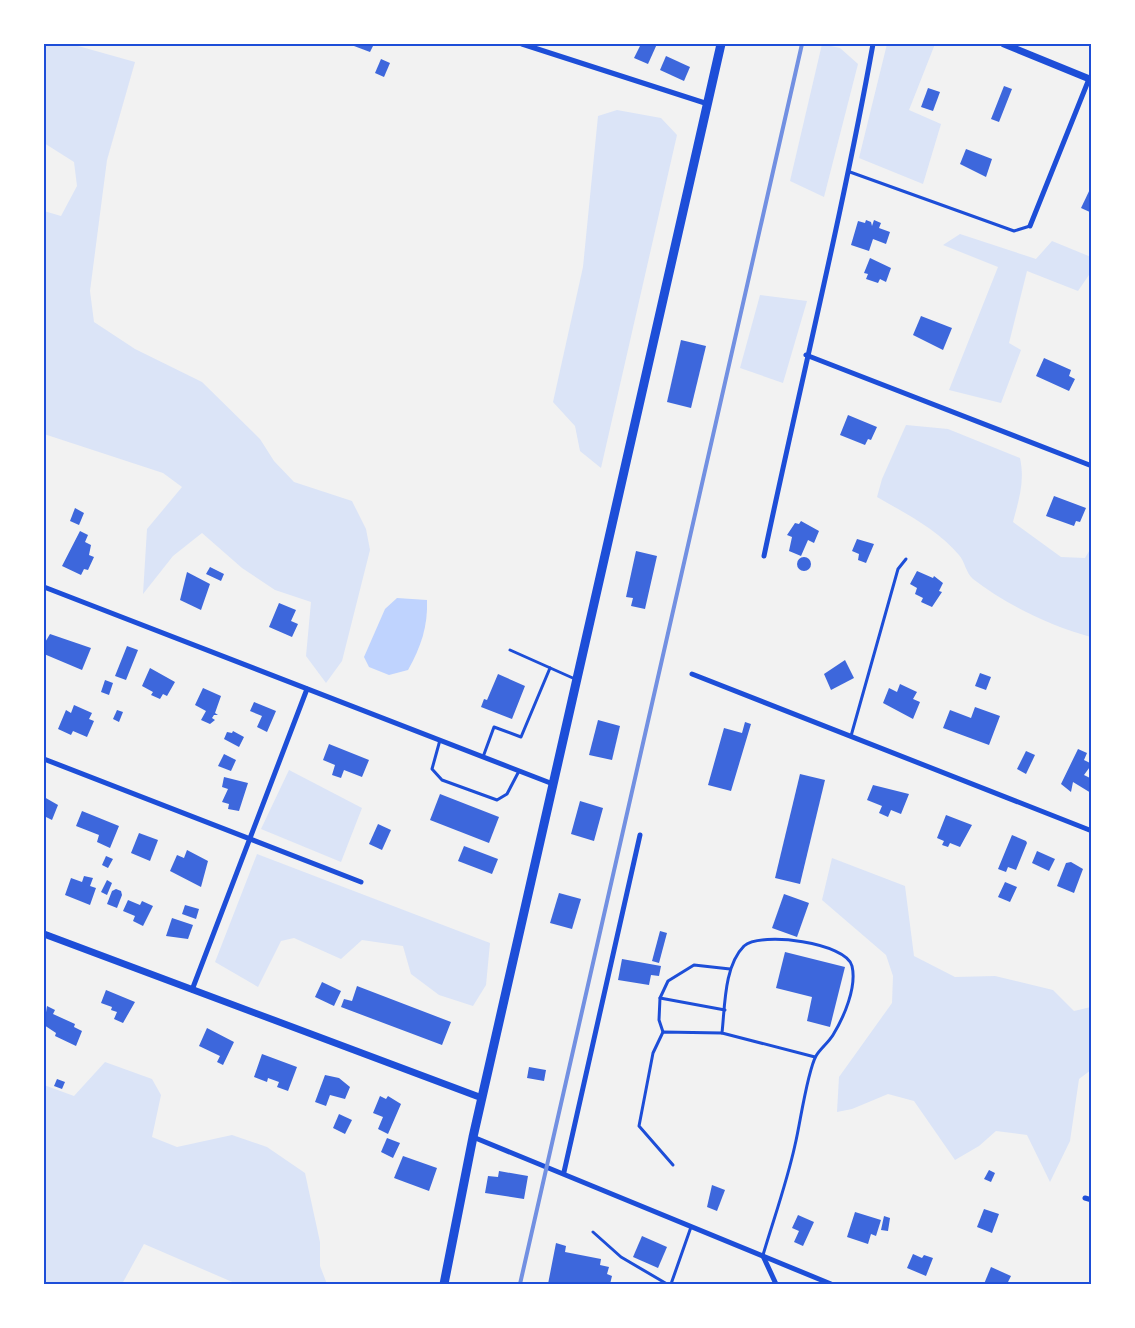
<svg xmlns="http://www.w3.org/2000/svg" width="1135" height="1328" font-family="Arial,sans-serif">
  <style>
    .green { fill: #dbe4f7 }
    .water { fill: #bfd3fe }
    .building { fill: #3d67dc }
    .lines { fill: none; stroke-linecap: round; stroke-linejoin: round }
    .service { stroke: #1d4ed8; stroke-width: 3 }
    .minor { stroke: #1d4ed8; stroke-width: 5 }
    .tertiary { stroke: #1d4ed8; stroke-width: 7 }
    .primary { stroke: #1d4ed8; stroke-width: 9 }
    .rail { stroke: #7290e2; stroke-width: 4 }
    .neatline { fill: none; stroke: #1d4ed8; stroke-width: 2 }
  </style>
  <rect width="100%" height="100%" fill="#f2f2f2"/>
  <!-- green -->
  <g class="green">
    <polygon points="44,44 71,44 135,62 107,160 90,291 94,322 135,349 202,382 260,439 274,461 294,482 352,501 366,529 370,550 342,661 326,683 306,656 311,602 275,590 242,568 202,533 173,556 143,594 147,529 182,487 163,473 44,434 44,211 61,216 77,186 74,162 44,143"/>
    <polygon points="822,44 840,48 858,64 824,197 790,181"/>
    <polygon points="887,44 935,44 909,110 941,124 923,184 859,158"/>
    <polygon points="617,110 661,118 677,135 601,468 580,451 575,426 553,402 583,267 598,116"/>
    <polygon points="960,234 1036,259 1052,241 1091,257 1091,272 1078,291 1027,271 1009,343 1021,350 1001,403 949,390 998,267 943,245"/>
    <polygon points="760,295 807,301 783,383 740,368"/>
    <path d="M906 425 948 429 1020 458C1025 482 1019 499 1013 522L1061 557 1085 558 1091 548V637C1050 626 1007 605 973 579 966 573 965 562 959 555 938 530 905 513 877 497L882 479Z"/>
    <polygon points="289,770 362,808 341,862 261,829"/>
    <polygon points="257,854 490,943 486,985 473,1006 439,995 411,974 403,946 362,940 341,959 294,938 281,941 258,987 215,962"/>
    <polygon points="832,858 905,886 914,956 955,977 995,976 1053,990 1074,1011 1091,1007 1091,1070 1079,1079 1070,1141 1050,1182 1027,1135 996,1131 979,1146 955,1160 914,1101 888,1094 852,1109 837,1112 839,1077 892,1003 893,976 886,955 822,900"/>
    <polygon points="105,1062 152,1079 161,1095 152,1137 177,1147 232,1135 267,1147 305,1173 320,1242 320,1266 327,1284 237,1284 144,1244 122,1284 44,1284 44,1085 74,1096"/>
  </g>
  <!-- water -->
  <path class="water" d="M397 598 427 600C428 626 421 647 408 670L389 675 369 667 364 657 385 609Z"/>
  <!-- building -->
  <g class="building">
    <polygon points="354,44 374,44 370,52 354,46"/>
    <polygon points="641,44 657,44 648,64 634,58"/>
    <polygon points="666,56 690,67 684,81 660,70"/>
    <polygon points="381,59 390,63 384,77 375,73"/>
    <polygon points="1004,86 1012,89 999,122 991,119"/>
    <polygon points="928,88 940,92 933,111 921,107"/>
    <polygon points="966,149 992,159 986,177 960,164"/>
    <polygon points="1092,185 1092,213 1081,208"/>
    <polygon points="866,220 871,222 872,226 874,220 881,223 879,228 890,232 886,244 873,239 869,251 851,245 858,221 865,223"/>
    <polygon points="870,258 891,268 886,282 880,279 878,283 866,279 868,274 864,273"/>
    <polygon points="921,316 952,328 943,350 913,335"/>
    <polygon points="681,340 706,346 691,408 667,402"/>
    <polygon points="1044,358 1071,370 1069,376 1075,379 1069,391 1036,376"/>
    <polygon points="848,415 877,427 871,440 868,439 865,445 840,435"/>
    <polygon points="1054,496 1086,508 1080,522 1076,521 1074,526 1046,516"/>
    <polygon points="75,508 84,513 79,525 70,521"/>
    <polygon points="801,521 819,531 814,543 808,540 801,556 789,551 792,537 787,535 795,523 799,524"/>
    <polygon points="80,531 88,535 85,542 91,545 89,555 94,557 88,570 84,569 81,575 62,566"/>
    <polygon points="857,539 874,544 866,563 858,560 859,554 852,551"/>
    <polygon points="636,551 657,556 645,609 631,606 633,598 626,597"/>
    <circle cx="804" cy="564" r="7"/>
    <polygon points="210,567 224,574 221,581 206,574"/>
    <polygon points="917,571 933,578 934,576 943,583 939,591 942,592 932,607 921,602 923,598 915,594 917,588 910,584"/>
    <polygon points="187,572 210,584 201,610 180,600"/>
    <polygon points="279,603 296,610 291,621 298,624 292,637 269,627"/>
    <polygon points="50,634 91,648 82,670 44,654 44,644"/>
    <polygon points="127,646 138,650 126,680 115,676"/>
    <polygon points="845,660 854,678 831,690 824,674"/>
    <polygon points="150,668 175,682 167,696 163,694 160,699 151,695 153,692 142,686"/>
    <polygon points="980,673 991,677 986,690 975,686"/>
    <polygon points="498,674 525,686 512,719 481,707 484,699 487,700"/>
    <polygon points="105,680 113,683 109,695 101,692"/>
    <polygon points="900,684 917,692 913,699 920,702 913,719 883,703 889,688 897,692"/>
    <polygon points="203,688 221,696 215,713 218,715 214,715 212,718 215,720 210,724 201,720 206,711 195,705"/>
    <polygon points="254,702 276,711 267,732 257,727 262,716 250,711"/>
    <polygon points="74,705 92,713 89,719 94,721 87,737 73,731 71,735 58,729 66,710 71,713"/>
    <polygon points="975,707 1000,716 989,745 943,728 950,710 971,718"/>
    <polygon points="117,710 123,712 119,722 113,719"/>
    <polygon points="598,720 620,726 612,760 589,755"/>
    <polygon points="745,722 751,724 731,791 708,785 724,728 742,733"/>
    <polygon points="233,731 244,737 239,747 224,739 227,732 232,733"/>
    <polygon points="329,744 369,760 362,777 344,770 341,778 332,775 335,765 323,760"/>
    <polygon points="1078,749 1087,753 1084,760 1092,764 1084,775 1092,779 1091,793 1073,782 1071,792 1061,784"/>
    <polygon points="1026,751 1035,755 1026,774 1017,769"/>
    <polygon points="224,754 236,760 231,771 218,766"/>
    <polygon points="800,774 825,780 800,884 775,878"/>
    <polygon points="224,777 248,783 239,811 228,809 229,804 222,802 228,789 222,787"/>
    <polygon points="873,785 909,794 901,814 891,810 888,817 879,813 882,806 867,800"/>
    <polygon points="440,794 499,817 489,843 430,820"/>
    <polygon points="44,797 58,805 52,820 44,816"/>
    <polygon points="580,801 603,808 594,841 571,834"/>
    <polygon points="82,811 119,826 110,848 97,842 99,835 76,826"/>
    <polygon points="946,815 972,825 960,847 950,843 948,847 942,845 944,841 937,838"/>
    <polygon points="378,824 391,830 382,850 369,844"/>
    <polygon points="139,833 158,840 150,861 131,853"/>
    <polygon points="1012,835 1026,841 1027,843 1016,870 1008,867 1006,872 998,869"/>
    <polygon points="464,846 498,859 492,874 458,861"/>
    <polygon points="187,850 208,861 201,887 170,871 177,855 184,858"/>
    <polygon points="1037,851 1055,859 1049,871 1032,863"/>
    <polygon points="106,856 113,859 108,868 102,865"/>
    <polygon points="1071,862 1083,869 1074,893 1057,886 1066,863"/>
    <polygon points="84,876 93,878 90,886 96,888 90,905 65,895 71,878 82,882"/>
    <polygon points="107,880 112,883 107,895 101,892"/>
    <polygon points="1005,882 1017,887 1010,902 998,897"/>
    <polygon points="116,889 121,891 122,895 117,908 107,904 112,891"/>
    <polygon points="559,893 581,899 572,929 550,923"/>
    <polygon points="784,894 809,903 797,937 772,928"/>
    <polygon points="128,900 140,905 142,901 153,906 143,926 133,921 135,916 123,911"/>
    <polygon points="185,905 199,909 196,919 182,914"/>
    <polygon points="172,918 193,925 188,939 166,936"/>
    <polygon points="660,931 667,933 659,963 652,961"/>
    <polygon points="785,952 845,967 830,1027 807,1021 812,997 776,988"/>
    <polygon points="622,959 661,966 659,976 651,975 649,985 618,980"/>
    <polygon points="322,982 341,991 334,1006 315,997"/>
    <polygon points="357,986 451,1022 442,1045 341,1007 344,999 352,1001"/>
    <polygon points="106,990 135,1002 123,1023 114,1019 117,1012 111,1010 112,1007 101,1003"/>
    <polygon points="47,1006 55,1010 53,1014 75,1024 74,1027 82,1031 76,1046 55,1036 56,1033 44,1025"/>
    <polygon points="207,1028 234,1042 223,1065 217,1062 220,1056 199,1046"/>
    <polygon points="262,1054 297,1067 288,1091 277,1087 279,1082 268,1078 267,1082 254,1077"/>
    <polygon points="529,1067 546,1070 544,1081 527,1078"/>
    <polygon points="325,1075 339,1078 350,1087 345,1099 330,1095 326,1106 315,1102"/>
    <polygon points="57,1079 65,1082 62,1089 54,1086"/>
    <polygon points="380,1096 386,1099 388,1096 401,1104 388,1134 378,1129 383,1117 373,1113"/>
    <polygon points="339,1114 352,1120 345,1134 333,1128"/>
    <polygon points="387,1138 400,1143 393,1158 381,1152"/>
    <polygon points="403,1156 437,1168 429,1191 394,1178"/>
    <polygon points="989,1170 995,1173 991,1182 984,1179"/>
    <polygon points="499,1171 528,1176 524,1199 485,1193 488,1176 498,1177"/>
    <polygon points="712,1185 725,1190 717,1211 707,1207"/>
    <polygon points="984,1209 999,1214 992,1233 977,1227"/>
    <polygon points="855,1212 881,1220 876,1236 871,1234 868,1244 847,1237"/>
    <polygon points="798,1215 814,1222 803,1246 794,1242 799,1231 792,1228"/>
    <polygon points="884,1216 890,1218 888,1231 881,1230"/>
    <polygon points="642,1236 667,1247 658,1268 633,1257"/>
    <polygon points="556,1243 566,1246 565,1252 601,1259 600,1265 609,1267 607,1274 612,1276 610,1284 548,1284"/>
    <polygon points="913,1254 922,1258 924,1255 933,1258 926,1276 907,1268"/>
    <polygon points="991,1267 1011,1276 1007,1284 984,1284"/>
  </g>
  <g class="lines">
    <!-- service -->
    <g class="service">
      <polyline points="850,172 1014,231 1030,226"/>
      <polyline points="510,650 575,679"/>
      <polyline points="851,736 898,569 906,559"/>
      <polyline points="440,740 432,769 442,780 497,800 507,794 519,771"/>
      <polyline points="483,757 494,727 521,737 550,668"/>
      <polyline points="660,998 725,1010"/>
      <polyline points="663,1032 659,1020 660,998 668,981 694,965 730,969"/>
      <polyline points="673,1165 639,1126 653,1053 663,1032 722,1033"/>
      <polyline points="593,1232 621,1257 667,1284"/>
      <path d="M763 1255C774 1218 787 1182 795 1145 800 1125 807 1072 816 1056 820 1049 828 1043 833 1035 844 1017 857 987 852 966 847 943 761 931 744 946 724 966 725 1006 722 1033L815 1057"/>
      <polyline points="671,1284 691,1227"/>
    </g>
    <!-- minor -->
    <g class="minor">
      <polyline points="522,44 708,104"/>
      <polyline points="1030,226 1089,79"/>
      <polyline points="806,355 1092,466"/>
      <path d="M764 556C800 385 842 216 873 44"/>
      <polyline points="44,587 553,784"/>
      <polyline points="692,674 1092,831"/>
      <polyline points="44,759 361,882"/>
      <polyline points="192,990 307,689"/>
      <polyline points="473,1137 831,1284"/>
      <polyline points="564,1172 640,835"/>
      <polyline points="1085,1198 1092,1200"/>
      <polyline points="763,1256 776,1284"/>
    </g>
    <!-- tertiary -->
    <g class="tertiary">
      <polyline points="1004,44 1092,80"/>
      <polyline points="44,934 482,1098"/>
    </g>
    <!-- primary -->
    <polyline class="primary" points="444,1284 473,1137 721,44"/>
    <!-- rail -->
    <polyline class="rail" points="520,1284 802,44"/>
  </g>
  <!-- border -->
  <rect width="1135" height="1328" fill="none" stroke="#ffffff" stroke-width="90"/>
  <rect x="45" y="45" width="1045" height="1238" class="neatline"/>
</svg>
